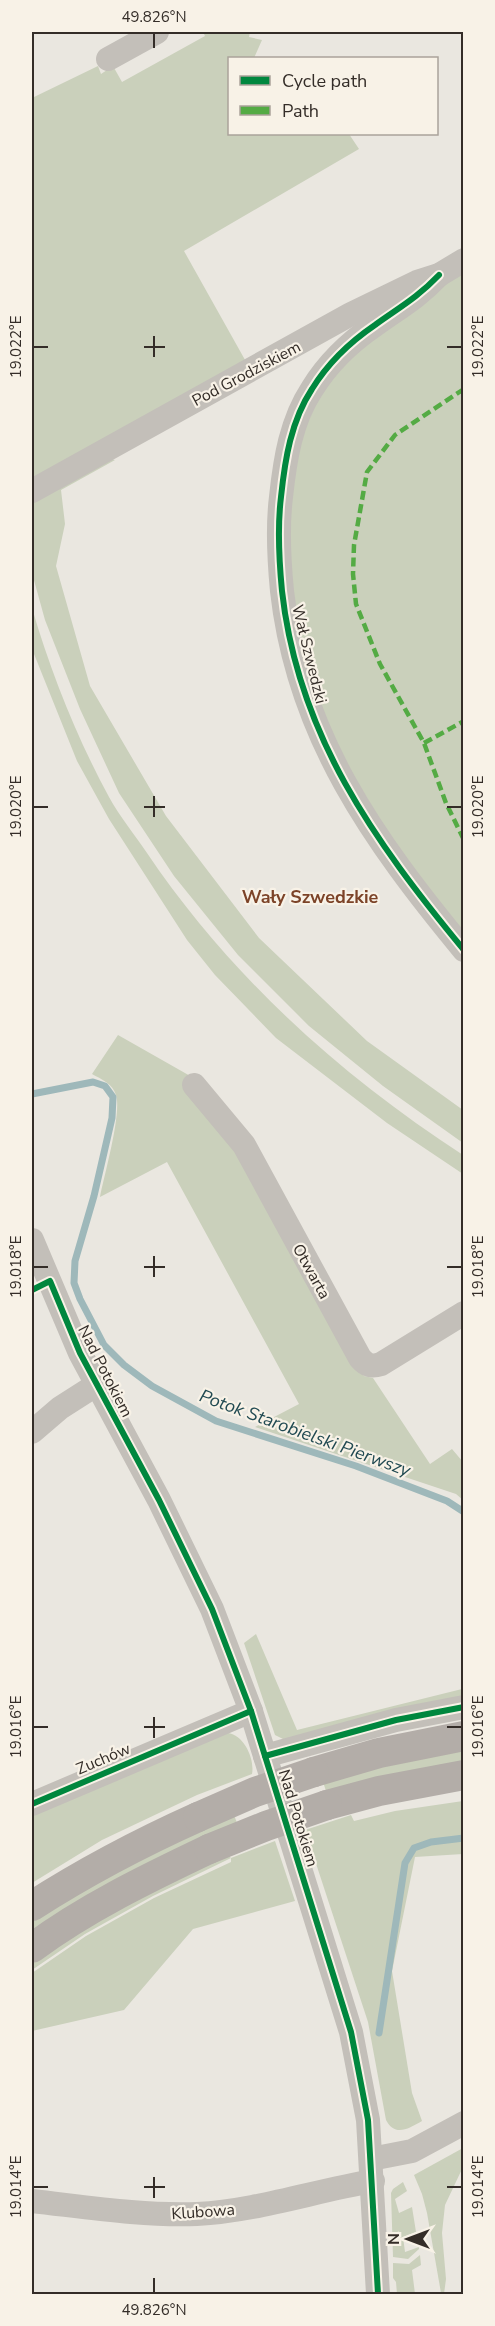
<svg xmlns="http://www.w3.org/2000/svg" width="495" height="2326" font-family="'Nunito Sans',sans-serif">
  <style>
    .green { fill: #cad0bb }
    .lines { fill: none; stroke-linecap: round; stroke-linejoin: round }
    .stream { stroke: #9eb8ba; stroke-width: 7 }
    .minor { stroke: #c3bfb9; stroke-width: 24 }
    .major { stroke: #b3ada8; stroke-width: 30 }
    .major-bridge { stroke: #b3ada8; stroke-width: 30 }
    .quiet { stroke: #54ab44; stroke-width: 4.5; stroke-dasharray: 9 4.5; stroke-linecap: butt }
    .cycleway-casing { stroke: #f8f2e7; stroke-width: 10 }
    .cycleway { stroke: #00873e; stroke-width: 6 }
    .ticks { fill: none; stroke: #342d28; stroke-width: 2 }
    .labels { text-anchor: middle; stroke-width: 4.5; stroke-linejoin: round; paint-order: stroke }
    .street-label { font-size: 16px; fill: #342d28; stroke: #f8f2e7 }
    .neighbourhood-label { font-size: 18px; font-weight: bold; fill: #7c4328; stroke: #f8f2e7 }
    .water-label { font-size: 18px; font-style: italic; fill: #214a52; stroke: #f8f2e7 }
    .neatline { fill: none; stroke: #342d28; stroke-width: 2 }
    .ticks-label { font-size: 15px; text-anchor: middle; fill: #342d28 }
  </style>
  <rect width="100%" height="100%" fill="#eae7e0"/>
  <!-- green -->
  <g class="green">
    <polygon points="203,32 250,32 249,37 262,40 254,58 230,58 230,134 349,134 359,149 184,251 249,367 32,486 32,98 98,66 101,74 113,66 122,82 205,36"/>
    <polygon points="463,268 463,941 418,884 317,714 285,563 292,458 330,372"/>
    <polygon points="103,457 115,460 61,490 65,524 56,566 90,686 166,816 259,938 367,1041 463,1110 463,1143 383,1086 309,1026 238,955 174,876 119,793 80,709 45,620 32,573 32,497"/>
    <path d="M32 608C51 673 77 738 109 797 120 817 135 835 147 853 230 976 340 1075 463 1155V1174L387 1123 276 1038 215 975 187 940 109 819 77 761 32 649Z"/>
    <path d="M118 1035 192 1077 240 1148 364 1376 373 1378 430 1464 452 1449 463 1462V1500L456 1494 255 1427 299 1404 167 1162 100 1197C104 1176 122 1113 116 1095 113 1084 101 1079 92 1074Z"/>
    <polygon points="256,1634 297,1730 462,1689 463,1686 463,1697 289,1742 275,1735 244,1643"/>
    <path d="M228 1733C244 1735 255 1759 252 1774L197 1795 102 1840 32 1883V1813Z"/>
    <polygon points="463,1747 463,1761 326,1791 323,1782"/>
    <path d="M463 1801V1854L415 1857 392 1971 412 2093 422 2121C408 2129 395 2137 386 2120L368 2022 305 1830 351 1815 354 1821 395 1811Z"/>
    <polygon points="234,1815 237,1823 32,1933 32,1920 84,1886"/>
    <polygon points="275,1841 295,1901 193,1929 124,2010 32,2031 32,1973 86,1936 154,1898 231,1862 231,1858 153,1896 85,1934 32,1970 32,1964 82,1930 150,1891 228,1855 231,1858"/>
    <polygon points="463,2148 463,2167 445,2205 442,2233 446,2279 444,2294 441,2293 427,2213 422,2194 414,2175"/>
    <polygon points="403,2182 407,2191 395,2199 399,2213 412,2207 416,2232 403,2237 405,2252 419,2247 419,2249 408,2259 393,2257 391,2193 393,2189"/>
    <polygon points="420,2255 421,2265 412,2270 415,2294 397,2294 396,2282 393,2278 393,2263 409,2264"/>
  </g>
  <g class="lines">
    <!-- stream -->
    <g class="stream">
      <polyline points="32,1094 93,1082 105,1086 113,1097 112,1118 94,1196 75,1261 74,1283 80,1299 104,1345 124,1365 152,1386 216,1421 356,1466 447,1501 464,1512"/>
      <polyline points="379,2033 405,1863 414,1848 431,1842 464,1838"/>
    </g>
    <!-- minor -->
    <g class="minor">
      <polyline points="108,59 157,32"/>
      <path d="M439 275C417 298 400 307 375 325 350 342 328 363 312 389 291 421 285 459 281 497 277 529 279 560 282 591 298 735 374 841 464 950"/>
      <polyline points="32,491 351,314 417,282 439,275 464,260"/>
      <path d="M194 1085 244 1145 360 1358C367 1366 372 1367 381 1364L464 1313"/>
      <polyline points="32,1240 80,1353 159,1500 212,1609 251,1711 351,2032 368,2120 378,2294"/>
      <polyline points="32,1432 60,1408 96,1385"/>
      <polyline points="265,1756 396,1720 464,1707"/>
      <polyline points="32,1804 251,1711"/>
      <polyline points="371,2159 412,2151 464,2123"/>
      <path d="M32 2201C86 2207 142 2216 197 2214 256 2211 314 2191 373 2181"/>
    </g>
    <!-- major -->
    <g class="major">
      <polyline points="314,1772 379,1753 464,1736"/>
      <polyline points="327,1805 379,1791 464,1775"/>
      <path d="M32 1906C85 1872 140 1843 198 1817"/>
      <path d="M32 1948C86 1908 148 1878 209 1849"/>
    </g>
    <!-- major-bridge -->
    <g class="major-bridge">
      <polyline points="198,1817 255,1792 314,1772"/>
      <polyline points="209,1849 266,1826 327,1805"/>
    </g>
    <!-- quiet -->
    <g class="quiet">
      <polyline points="464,389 395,435 367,472 354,545 353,574 356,604 380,664 424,743 446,803 464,840"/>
      <polyline points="424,743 464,721"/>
    </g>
    <!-- cycleway casing -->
    <g class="cycleway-casing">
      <g id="cycleway">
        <path d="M439 275C417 298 400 307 375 325 350 342 328 363 312 389 291 421 285 459 281 497 277 529 279 560 282 591 298 735 374 841 464 950"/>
        <polyline points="32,1290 50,1281 80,1353 159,1500 212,1609 251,1711 351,2032 368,2120 378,2294"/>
        <polyline points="265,1756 396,1720 464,1707"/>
        <polyline points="32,1804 251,1711"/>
      </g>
    </g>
    <!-- cycleway -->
    <use href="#cycleway" class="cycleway"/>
  </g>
  <!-- ticks -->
  <path class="ticks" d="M154 33V48M154 336V357M33 347H48M144 347H165M447 347H462M154 796V817M33 807H48M144 807H165M447 807H462M154 1256V1277M33 1267H48M144 1267H165M447 1267H462M154 1717V1738M33 1727H48M144 1727H165M447 1727H462M154 2177V2198M33 2187H48M144 2187H165M447 2187H462M154 2278V2293"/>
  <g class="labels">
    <!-- street labels -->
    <g class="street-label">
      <text transform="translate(246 373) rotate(-28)" y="6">Pod Grodziskiem</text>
      <text transform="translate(310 654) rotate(76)" y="6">Wał Szwedzki</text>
      <text transform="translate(312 1271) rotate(61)" y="6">Otwarta</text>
      <text transform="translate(106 1371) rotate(63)" y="6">Nad Potokiem</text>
      <text transform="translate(103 1758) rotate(-23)" y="6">Zuchów</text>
      <text transform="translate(299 1818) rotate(73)" y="6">Nad Potokiem</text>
      <text transform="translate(203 2211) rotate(-4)" y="6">Klubowa</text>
    </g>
    <!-- neighbourhood labels -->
    <g class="neighbourhood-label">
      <text x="310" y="903">Wały Szwedzkie</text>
    </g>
    <!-- water labels -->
    <g class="water-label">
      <text transform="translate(305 1433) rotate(20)" y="6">Potok Starobielski Pierwszy</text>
    </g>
  </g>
  <!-- border -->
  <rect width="495" height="2326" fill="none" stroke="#f8f2e7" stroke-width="66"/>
  <!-- legend -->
  <rect x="228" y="57" width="210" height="78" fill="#f8f2e7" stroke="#aaa39b" stroke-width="1.5"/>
  <rect x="240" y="76" width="30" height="9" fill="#00873e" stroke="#aaa39b" stroke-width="1.5"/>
  <text x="282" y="87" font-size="18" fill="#342d28">Cycle path</text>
  <rect x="240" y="106" width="30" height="9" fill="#54ab44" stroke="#aaa39b" stroke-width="1.5"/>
  <text x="282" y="117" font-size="18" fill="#342d28">Path</text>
  <!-- north arrow -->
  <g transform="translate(408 2239) rotate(270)" stroke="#f8f2e7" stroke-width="4.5" paint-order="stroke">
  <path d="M0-4.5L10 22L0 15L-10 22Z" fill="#342d28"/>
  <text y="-9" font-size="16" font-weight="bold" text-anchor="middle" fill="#342d28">N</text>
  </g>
  <rect x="33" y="33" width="429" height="2260" class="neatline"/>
  <g class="ticks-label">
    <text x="154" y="22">49.826°N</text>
    <text transform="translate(478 347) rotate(-90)" y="5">19.022°E</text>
    <text transform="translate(16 347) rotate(-90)" y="5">19.022°E</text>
    <text transform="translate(16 807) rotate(-90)" y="5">19.020°E</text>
    <text transform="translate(478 807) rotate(-90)" y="5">19.020°E</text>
    <text transform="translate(16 1267) rotate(-90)" y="5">19.018°E</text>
    <text transform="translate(478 1267) rotate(-90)" y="5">19.018°E</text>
    <text transform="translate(16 1727) rotate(-90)" y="5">19.016°E</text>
    <text transform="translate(478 1727) rotate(-90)" y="5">19.016°E</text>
    <text transform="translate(16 2187) rotate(-90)" y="5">19.014°E</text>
    <text transform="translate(478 2187) rotate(-90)" y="5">19.014°E</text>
    <text x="154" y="2315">49.826°N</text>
  </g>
</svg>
